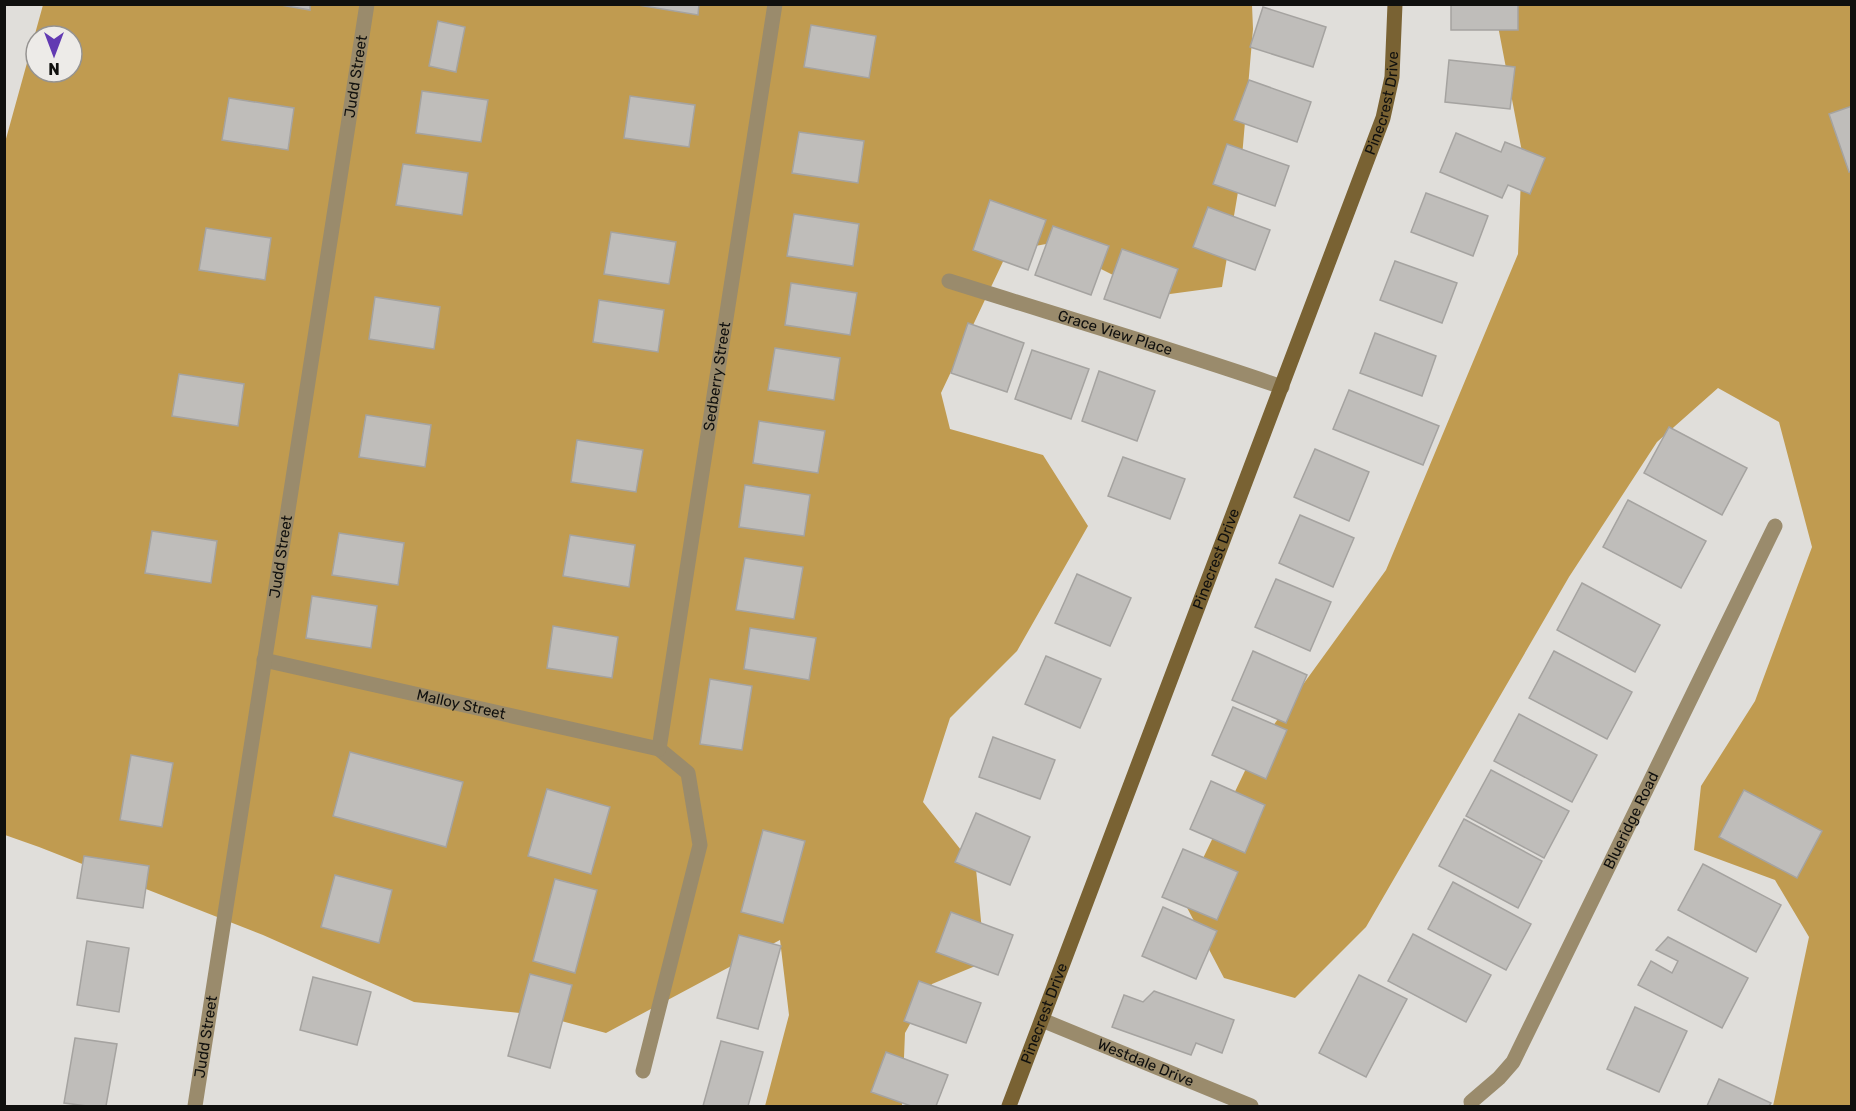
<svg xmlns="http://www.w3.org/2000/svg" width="1856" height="1111" font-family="Rubik,sans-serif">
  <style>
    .forest { fill: #c09b50; fill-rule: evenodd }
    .building { fill: #bfbdba; stroke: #a5a3a0; stroke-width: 1.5 }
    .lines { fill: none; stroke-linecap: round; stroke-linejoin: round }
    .lane { stroke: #9a8b6c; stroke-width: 15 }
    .street { stroke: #9a8b6c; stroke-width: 15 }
    .secondary { stroke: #796233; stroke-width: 15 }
    .labels { text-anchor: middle; stroke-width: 6; stroke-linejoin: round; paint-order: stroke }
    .street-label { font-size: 15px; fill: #10100e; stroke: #edebe8 }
  </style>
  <rect width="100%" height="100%" fill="#e0deda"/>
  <!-- forest -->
  <g class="forest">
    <path d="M43 5H1252L1253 29 1240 180 1222 287 1155 296 1101 269 1057 242 1008 251 941 393 950 429 1043 455 1088 526 1017 651 950 718 923 802 976 869 985 962 932 984 905 1033 902 1106H765L789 1015 780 940 606 1033 539 1015 414 1002 263 935 39 847 5 835 4 146ZM36 36H72V72H36Z"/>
    <polygon points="1494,5 1851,5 1851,1106 1773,1106 1809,937 1775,880 1694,850 1701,786 1755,701 1812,547 1779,422 1718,388 1657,442 1569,577 1366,927 1295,998 1224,978 1183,900 1254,752 1386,570 1518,254 1522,152"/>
  </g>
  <!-- building -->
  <g class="building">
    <polygon points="275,4 310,4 310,10"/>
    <polygon points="632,4 699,4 698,15"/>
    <rect x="1451" y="4" width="67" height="26"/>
    <polygon points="1263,7 1326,27 1313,67 1250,47"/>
    <polygon points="438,21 465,27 456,72 429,66"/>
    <polygon points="811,25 876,36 869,78 804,67"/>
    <polygon points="1449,60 1515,67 1510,109 1445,102"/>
    <polygon points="1249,80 1311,102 1297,142 1234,120"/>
    <polygon points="422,91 488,100 481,142 416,133"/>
    <polygon points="630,96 695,105 689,147 624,138"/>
    <polygon points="229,98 294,108 288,150 222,140"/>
    <polygon points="1852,106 1852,171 1849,172 1829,114"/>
    <polygon points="799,132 864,141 858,183 792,173"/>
    <polygon points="1456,133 1501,152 1505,142 1545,158 1530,194 1508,185 1502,198 1440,172"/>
    <polygon points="1227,144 1289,166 1275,206 1213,184"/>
    <polygon points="403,164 468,173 462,215 396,205"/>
    <polygon points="1426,193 1488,216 1473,256 1411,232"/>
    <polygon points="990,200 1046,220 1028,270 973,250"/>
    <polygon points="1208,207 1270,230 1255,270 1193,247"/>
    <polygon points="794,214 859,224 853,266 787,256"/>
    <polygon points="1053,226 1109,246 1091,295 1035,275"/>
    <polygon points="206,228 271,238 265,280 199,270"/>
    <polygon points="611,232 676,242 669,284 604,274"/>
    <polygon points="1122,249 1178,269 1160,318 1104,299"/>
    <polygon points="1395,261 1457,283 1442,323 1380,300"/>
    <polygon points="791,283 857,293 850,335 785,325"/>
    <polygon points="375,297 440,307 434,349 369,339"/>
    <polygon points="599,300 664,310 658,352 593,342"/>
    <polygon points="968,323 1024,343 1007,392 951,373"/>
    <polygon points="1375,333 1436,356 1422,396 1360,373"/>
    <polygon points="775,348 840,358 834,400 768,390"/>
    <polygon points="1032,350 1089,369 1071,419 1015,399"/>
    <polygon points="1099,371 1155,391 1137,441 1082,421"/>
    <polygon points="179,374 244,384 238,426 172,416"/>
    <polygon points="1349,390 1439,426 1423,465 1333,429"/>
    <polygon points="366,415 431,425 425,467 359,457"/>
    <polygon points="759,421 825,431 818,473 753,463"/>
    <polygon points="1669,427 1747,468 1722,515 1644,473"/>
    <polygon points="577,440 643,450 636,492 571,482"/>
    <polygon points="1315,449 1369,472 1349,521 1294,497"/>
    <polygon points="1123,457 1185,479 1170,519 1108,496"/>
    <polygon points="745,485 810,495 804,536 739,527"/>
    <polygon points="1628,500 1706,541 1681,588 1603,547"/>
    <polygon points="1300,515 1354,538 1333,587 1279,563"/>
    <polygon points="152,531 217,541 211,583 145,573"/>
    <polygon points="339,533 404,543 398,585 332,575"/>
    <polygon points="570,535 635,545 629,587 563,576"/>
    <polygon points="745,558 803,567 794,619 736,610"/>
    <polygon points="1077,574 1131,598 1110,646 1055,623"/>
    <polygon points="1276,579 1331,602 1310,651 1255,627"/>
    <polygon points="1582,583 1660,625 1635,672 1557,630"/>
    <polygon points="312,596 377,606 371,648 306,638"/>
    <polygon points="553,626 618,637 612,678 547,668"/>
    <polygon points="750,628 816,638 809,680 744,669"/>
    <polygon points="1253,651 1307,675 1286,723 1232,700"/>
    <polygon points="1554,651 1632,692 1607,739 1529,698"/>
    <polygon points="1046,656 1101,679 1080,728 1025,704"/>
    <polygon points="710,679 752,686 742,750 700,744"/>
    <polygon points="1233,707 1287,730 1266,779 1212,755"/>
    <polygon points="1519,714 1597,755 1572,802 1494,761"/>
    <polygon points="993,737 1055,760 1040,799 979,777"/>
    <polygon points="350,752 463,782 446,847 333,816"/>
    <polygon points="131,755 173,763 162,827 120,820"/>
    <polygon points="1491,770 1569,811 1544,858 1466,816"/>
    <polygon points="1211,781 1265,805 1245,853 1190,829"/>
    <polygon points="547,789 610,807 591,874 528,856"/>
    <polygon points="1744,790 1822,831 1797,878 1719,837"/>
    <polygon points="976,813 1030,837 1010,885 955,862"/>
    <polygon points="1464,819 1542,861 1518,908 1439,866"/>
    <polygon points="763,830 805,841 783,923 741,912"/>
    <polygon points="1183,849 1238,872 1217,920 1162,897"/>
    <polygon points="84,856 149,866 143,908 77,898"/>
    <polygon points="1703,864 1781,905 1756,952 1678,910"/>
    <polygon points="335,875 392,890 379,943 321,927"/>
    <polygon points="555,879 597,890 575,973 533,961"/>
    <polygon points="1453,882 1531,924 1506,970 1428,929"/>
    <polygon points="1163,907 1217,931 1196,979 1142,956"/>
    <polygon points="951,912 1013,935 998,975 936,952"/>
    <polygon points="1413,934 1491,975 1466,1022 1388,981"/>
    <polygon points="739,935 781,946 758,1029 717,1018"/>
    <polygon points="1668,937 1748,978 1722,1028 1638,985 1651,961 1672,973 1678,961 1656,950"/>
    <polygon points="87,941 129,948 119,1012 77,1005"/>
    <polygon points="530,974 572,985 550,1068 508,1056"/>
    <polygon points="1359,975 1407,999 1366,1077 1319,1053"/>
    <polygon points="313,977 371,992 357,1045 300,1030"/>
    <polygon points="919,981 981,1003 966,1043 904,1021"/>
    <polygon points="1154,991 1234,1020 1222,1053 1196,1043 1191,1055 1112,1027 1124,995 1143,1002"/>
    <polygon points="1635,1007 1687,1031 1659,1092 1607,1069"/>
    <polygon points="75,1038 117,1044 106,1106 87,1106 64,1103"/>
    <polygon points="721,1041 763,1052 748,1106 703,1106"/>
    <polygon points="886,1052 948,1075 936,1106 911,1106 871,1092"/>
    <polygon points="1719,1079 1771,1103 1769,1106 1707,1106"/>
  </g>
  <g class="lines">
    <!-- lane -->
    <polyline class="lane" points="643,1071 700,845 688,773 659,749"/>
    <!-- street -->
    <g class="street">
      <path id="s1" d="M949 281C1060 316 1172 349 1282 387"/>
      <path id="s2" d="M264 660 659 749 775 4"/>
      <path id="s3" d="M1042 1020 1251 1106"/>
      <path id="s4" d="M1471 1102 1499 1078 1513 1062 1775 526"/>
      <path id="s5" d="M195 1106 367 4"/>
    </g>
    <!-- secondary -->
    <path class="secondary" id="s6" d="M1009 1106 1383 118 1392 77 1395 4"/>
  </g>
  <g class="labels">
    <!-- street labels -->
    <g class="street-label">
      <text dy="5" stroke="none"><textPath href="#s5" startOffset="1042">Judd Street</textPath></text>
      <text dy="5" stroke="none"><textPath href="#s6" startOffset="1071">Pinecrest Drive</textPath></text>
      <text dy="5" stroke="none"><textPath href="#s1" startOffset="174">Grace View Place</textPath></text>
      <text dy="5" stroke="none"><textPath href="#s2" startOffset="782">Sedberry Street</textPath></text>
      <text dy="5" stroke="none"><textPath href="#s5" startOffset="556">Judd Street</textPath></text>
      <text dy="5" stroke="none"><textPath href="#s6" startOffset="585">Pinecrest Drive</textPath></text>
      <text dy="5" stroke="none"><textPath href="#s2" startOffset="202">Malloy Street</textPath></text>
      <text dy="5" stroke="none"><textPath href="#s4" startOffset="327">Blueridge Road</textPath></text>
      <text dy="5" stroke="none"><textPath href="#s6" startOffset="99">Pinecrest Drive</textPath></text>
      <text dy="5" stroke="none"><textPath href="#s5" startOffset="70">Judd Street</textPath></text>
      <text dy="5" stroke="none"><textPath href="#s3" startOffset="112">Westdale Drive</textPath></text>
    </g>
  </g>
  <!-- border -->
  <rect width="1856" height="1111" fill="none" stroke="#10100e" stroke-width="12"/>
  <!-- north arrow -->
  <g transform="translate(54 54) rotate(180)"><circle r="28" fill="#edebe8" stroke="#959391" stroke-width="1.5"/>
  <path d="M0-4.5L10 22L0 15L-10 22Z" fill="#623ab2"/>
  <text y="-9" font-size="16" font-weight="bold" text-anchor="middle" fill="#10100e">N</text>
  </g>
</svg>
